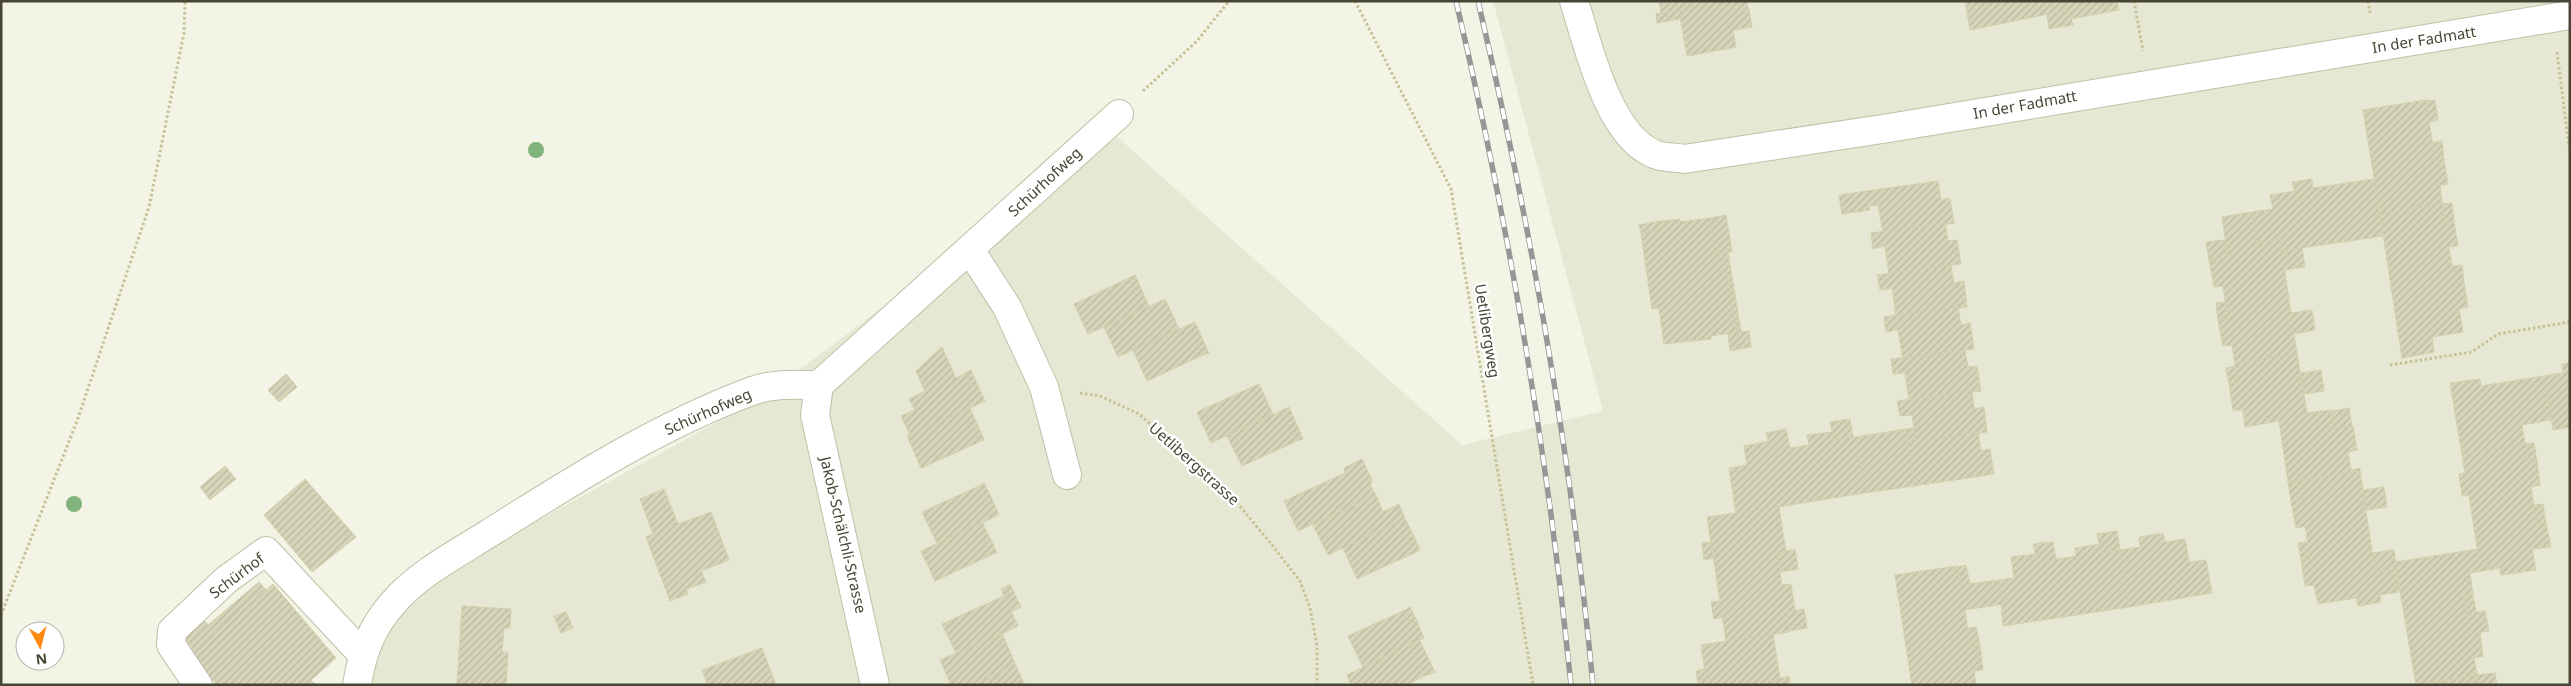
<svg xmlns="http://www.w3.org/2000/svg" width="2571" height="686" font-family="'Noto Sans',sans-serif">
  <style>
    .residential { fill: #e7e8d3 }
    .building { fill: url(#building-hatch); stroke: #d2d1ac }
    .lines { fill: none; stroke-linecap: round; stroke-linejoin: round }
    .minor-casing { stroke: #bfc0a7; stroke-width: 30 }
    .path { stroke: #c3c397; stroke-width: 3; stroke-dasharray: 2.5 2.5; stroke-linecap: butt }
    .minor { stroke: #fff; stroke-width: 28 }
    .rail-casing { stroke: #969696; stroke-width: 5.5 }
    .rail { stroke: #fff; stroke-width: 4; stroke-dasharray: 11; stroke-linecap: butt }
    .tree { fill: #82b37a }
    .labels { text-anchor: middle; stroke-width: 5; stroke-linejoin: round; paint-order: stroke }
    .street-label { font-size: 15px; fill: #474634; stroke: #fff }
  </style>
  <defs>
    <pattern id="building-hatch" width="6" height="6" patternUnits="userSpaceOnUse" patternTransform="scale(1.25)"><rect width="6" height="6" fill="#d6d5ba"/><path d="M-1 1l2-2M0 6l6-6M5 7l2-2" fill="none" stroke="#b9b8a0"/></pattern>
  </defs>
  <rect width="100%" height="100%" fill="#f3f4e5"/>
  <!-- residential -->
  <polygon class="residential" points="1493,1 2570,1 2570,685 349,685 371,612 765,396 1113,133 1462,445 1603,411"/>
  <!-- building -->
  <g class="building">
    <polygon points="1659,1 1738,1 1740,11 1749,9 1752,27 1733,30 1736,47 1687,56 1680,17 1684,16 1683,10 1661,13"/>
    <polygon points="1738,1 1747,1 1748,9 1740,11"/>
    <polygon points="1965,1 2117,1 2119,10 2070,19 2069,11 2058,12 1970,30"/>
    <polygon points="1683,10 1684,16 1680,17 1680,19 1657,23 1656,14"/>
    <polygon points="2069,11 2073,25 2049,29 2047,14"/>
    <polygon points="2426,100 2435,161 2444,160 2448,184 2440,185 2442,204 2380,214 2363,110"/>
    <polygon points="2435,100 2438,120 2429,122 2426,101"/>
    <polygon points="2442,141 2444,160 2435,161 2432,143"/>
    <polygon points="2312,179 2314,198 2297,200 2292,182"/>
    <polygon points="2374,179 2383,236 2281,251 2280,239 2257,243 2252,212 2273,209 2270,195 2295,191 2297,200 2314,198 2313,188"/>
    <polygon points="1938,181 1941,200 1950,198 1954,223 1883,233 1878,205 1869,206 1870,210 1842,214 1839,195"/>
    <polygon points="2452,203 2454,222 2445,223 2442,204"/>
    <polygon points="2442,204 2445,223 2454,222 2458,246 2449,247 2455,284 2464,282 2468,307 2459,309 2463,332 2432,337 2434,352 2402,358 2380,214"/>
    <polygon points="2252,212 2257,243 2280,239 2297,354 2235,363 2232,345 2223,346 2218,320 2228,319 2223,286 2214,287 2209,260 2228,257 2222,217"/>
    <polygon points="1726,215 1732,252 1728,252 1741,332 1737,332 1723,253 1715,254 1710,218"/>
    <polygon points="1710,218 1715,254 1723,253 1737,332 1711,336 1711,339 1664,344 1659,308 1652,309 1641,233 1663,229 1661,221 1680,219 1680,222"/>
    <polygon points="1661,221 1663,229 1641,233 1639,225"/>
    <polygon points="1945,223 1948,241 1957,240 1961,264 1889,274 1885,246 1873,249 1871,233"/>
    <polygon points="2225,240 2228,257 2209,260 2206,242"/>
    <polygon points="2302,248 2305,267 2285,270 2281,251"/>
    <polygon points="1951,265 1954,283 1964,281 1967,307 1896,317 1892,288 1880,290 1877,275"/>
    <polygon points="2462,265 2464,282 2455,284 2452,266"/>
    <polygon points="1135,275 1141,288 1135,291 1129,278"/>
    <polygon points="1129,278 1135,291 1141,288 1149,306 1088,334 1074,304"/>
    <polygon points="1165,299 1173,316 1167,319 1173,332 1118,357 1104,327"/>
    <polygon points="2225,302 2228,319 2218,320 2216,303"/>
    <polygon points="1958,307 1961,325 1970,323 1974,349 1903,359 1898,330 1886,332 1884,317"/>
    <polygon points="2312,310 2315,330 2294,334 2291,313"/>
    <polygon points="1173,316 1179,329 1173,332 1167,319"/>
    <polygon points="1195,322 1203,340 1197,343 1203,355 1147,381 1133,350"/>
    <polygon points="1749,331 1751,347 1730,351 1728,333"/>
    <polygon points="1203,340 1209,353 1203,355 1197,343"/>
    <polygon points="942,347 956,378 966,373 971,386 977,384 985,401 910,435 901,416 915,410 909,399 925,391 916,371"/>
    <polygon points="1965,350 1968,367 1977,366 1981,391 1909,400 1905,373 1893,374 1891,359"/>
    <polygon points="2297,354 2307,413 2331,410 2334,429 2353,426 2357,450 2348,452 2351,470 2360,468 2360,471 2288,482 2279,421 2245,427 2243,410 2233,410 2229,384 2238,382 2235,363"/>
    <polygon points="2570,363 2570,427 2553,430 2544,376 2563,373 2562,364"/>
    <polygon points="2235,366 2238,382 2229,384 2226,368"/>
    <polygon points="971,370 977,384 971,386 966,373"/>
    <polygon points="2321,370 2324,391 2304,394 2301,373"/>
    <polygon points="286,374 297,387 279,402 268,390"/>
    <polygon points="2544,376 2551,420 2522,425 2525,444 2462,454 2450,383 2480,379 2481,386"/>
    <polygon points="1259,384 1273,414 1211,443 1197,412"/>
    <polygon points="1972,391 1974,409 1984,407 1987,432 1916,442 1912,415 1900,416 1897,401"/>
    <polygon points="1289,407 1297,425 1291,428 1297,441 1242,466 1227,436"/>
    <polygon points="970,408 978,426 971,429 979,442 921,468 907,436"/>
    <polygon points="2349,408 2352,426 2334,429 2332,411"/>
    <polygon points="1850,419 1853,437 1834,440 1830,422"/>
    <polygon points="1297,425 1303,439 1297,441 1291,428"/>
    <polygon points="978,426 984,440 979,442 971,429"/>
    <polygon points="1914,428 1916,442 1978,432 1981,451 1990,449 1994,474 1914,486 1906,429"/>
    <polygon points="1786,429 1790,448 1771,451 1766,433"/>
    <polygon points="1906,429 1914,486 1864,493 1856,437"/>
    <polygon points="1833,432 1834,440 1856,437 1864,493 1736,514 1729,468 1747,465 1744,446 1769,441 1771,451 1809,445 1807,435"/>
    <polygon points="2534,443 2537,461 2528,462 2525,444"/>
    <polygon points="2525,444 2528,462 2537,461 2540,485 2531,487 2537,524 2546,523 2551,547 2532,549 2536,570 2501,575 2499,565 2489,567 2479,560 2469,495 2462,496 2459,474 2465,473 2462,454"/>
    <polygon points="1362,459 1372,480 1370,485 1376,495 1298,531 1284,501 1345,473 1344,468"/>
    <polygon points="225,466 236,479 210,500 200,487"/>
    <polygon points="2360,471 2375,572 2396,569 2399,592 2380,595 2381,602 2358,606 2356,598 2318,604 2314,585 2305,586 2301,560 2310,559 2305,526 2296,528 2291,501 2301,500 2297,481"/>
    <polygon points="305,479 356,537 312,572 264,515"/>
    <polygon points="2297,481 2301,500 2291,501 2288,482"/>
    <polygon points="984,483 991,497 984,500 979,486"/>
    <polygon points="979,486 984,500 991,497 999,515 937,543 922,512"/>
    <polygon points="2384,487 2387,507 2366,510 2363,490"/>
    <polygon points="664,489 678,524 711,512 729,560 701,571 706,582 687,589 683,579 664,585 646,537 653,534 640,499"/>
    <polygon points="1376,495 1383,512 1399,504 1405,519 1328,555 1313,525"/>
    <polygon points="2543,504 2546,523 2537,524 2534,505"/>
    <polygon points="1779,507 1786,552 1777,553 1778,560 1782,585 1791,584 1795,610 1787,612 1789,632 1726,641 1707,517"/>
    <polygon points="1405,519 1414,536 1407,539 1414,553 1357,579 1343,548"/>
    <polygon points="982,522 991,540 985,543 991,555 935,581 921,551"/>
    <polygon points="2117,531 2120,550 2101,553 2097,534"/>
    <polygon points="2163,533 2165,542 2185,539 2189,562 2206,560 2212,593 2129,607 2120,550 2140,547 2139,537"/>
    <polygon points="1414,536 1420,550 1414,553 1407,539"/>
    <polygon points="991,540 997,553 991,555 985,543"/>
    <polygon points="1711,542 1713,558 1704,560 1702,543"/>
    <polygon points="2053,542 2056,560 2037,562 2033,544"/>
    <polygon points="2307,542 2310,559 2301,560 2298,543"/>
    <polygon points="2100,544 2101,553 2120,550 2129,607 2003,626 1999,580 2014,578 2011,557 2036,554 2037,562 2047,561 2076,556 2075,548"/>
    <polygon points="1795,549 1798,569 1780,572 1777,553"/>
    <polygon points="2477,549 2479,560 2489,567 2499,565 2499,568 2470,573 2468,558 2459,552"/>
    <polygon points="2394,550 2396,569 2375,572 2373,553"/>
    <polygon points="2459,552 2468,558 2473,595 2464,596 2471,634 2480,632 2483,656 2474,658 2477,675 2416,685 2395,562"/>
    <polygon points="1966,565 1970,584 1961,585 1958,567"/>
    <polygon points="1957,566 1961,585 1999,580 2003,604 1965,610 1970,647 1980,646 1983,670 1974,671 1976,685 1912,685 1895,575"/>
    <polygon points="683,579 688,594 670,601 664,585"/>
    <polygon points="259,582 266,590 215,633 208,625"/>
    <polygon points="273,584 336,658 311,680 316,685 217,685 187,651 192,647 184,638 204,620 215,633"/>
    <polygon points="1010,584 1021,607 1011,612 1001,589"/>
    <polygon points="2473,595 2476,612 2485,611 2489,631 2471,634 2464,596"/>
    <polygon points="1004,596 1018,626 957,655 942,624"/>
    <polygon points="1720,601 1722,617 1714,619 1711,602"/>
    <polygon points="462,606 511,609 510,628 504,628 502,652 508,652 506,685 457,684"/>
    <polygon points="1410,607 1417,621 1410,623 1405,610"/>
    <polygon points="1804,609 1807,628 1789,631 1787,612"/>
    <polygon points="1405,610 1410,623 1417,621 1424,638 1363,667 1348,636"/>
    <polygon points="566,612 573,628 561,633 554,616"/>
    <polygon points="1976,627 1980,646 1970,647 1967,628"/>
    <polygon points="1002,634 1008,647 1002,650 996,636"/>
    <polygon points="1773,634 1780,679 1771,681 1772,685 1707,685 1701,645"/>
    <polygon points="996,636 1002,650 1008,647 1015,664 970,685 951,685 940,660"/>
    <polygon points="1420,641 1435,672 1424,676 1410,645"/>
    <polygon points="1410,645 1424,676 1407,685 1351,685 1347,675"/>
    <polygon points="762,648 776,685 708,685 702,670"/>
    <polygon points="1015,664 1025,685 970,685"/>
    <polygon points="1705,669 1707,685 1698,685 1696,671"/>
    <polygon points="2495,673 2497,685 2478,685 2477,675"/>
    <polygon points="2477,675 2478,685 2424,685"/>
    <polygon points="1789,676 1790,685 1772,685 1771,681"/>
  </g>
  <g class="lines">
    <!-- minor casing -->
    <g class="minor-casing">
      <g id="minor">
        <path d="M1574 1C1588 45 1608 135 1654 154 1663 158 1675 157 1684 159L1889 128 2570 15"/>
        <polyline points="970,250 1007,307 1044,387 1067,475"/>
        <polyline points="819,385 815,415 875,685"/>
        <polyline points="198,685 171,645 172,631 226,580 266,551 362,654"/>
        <path d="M357 685C362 653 371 628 393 603 418 574 456 554 488 534 572 481 658 426 752 391 773 383 797 385 819 385L1119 114"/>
      </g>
    </g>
    <!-- path -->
    <g class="path">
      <polyline points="1355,1 1451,189 1533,685"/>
      <polyline points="2134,1 2143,51"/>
      <polyline points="2368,1 2370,13"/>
      <polyline points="2557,52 2570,154"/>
      <polyline points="1143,91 1197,41 1229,1"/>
      <polyline points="2390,365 2472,352 2498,334 2570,322"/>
      <polyline points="1080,393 1100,396 1139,414 1234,499 1268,540 1300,581 1310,608 1317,646 1317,685"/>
      <polyline points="1,615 77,421 149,207 184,33 185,1"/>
      <polyline points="1,684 2,685"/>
    </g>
    <!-- minor -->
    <use href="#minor" class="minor"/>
    <!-- rail casing -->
    <g class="rail-casing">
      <g id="rail">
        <path d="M1456 1C1509 226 1548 455 1571 685"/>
        <path d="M1478 1C1531 226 1571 455 1593 685"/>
      </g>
    </g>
    <!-- rail -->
    <use href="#rail" class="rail"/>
  </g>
  <!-- trees -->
  <g class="tree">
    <circle cx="536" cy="150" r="8"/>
    <circle cx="74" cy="504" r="8"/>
  </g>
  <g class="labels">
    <!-- street labels -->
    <g class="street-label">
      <text transform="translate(2424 40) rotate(-9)" y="5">In der Fadmatt</text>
      <text transform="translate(2025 105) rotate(-10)" y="5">In der Fadmatt</text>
      <text transform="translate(1045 182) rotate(-43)" y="5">Schürhofweg</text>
      <text transform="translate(1487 331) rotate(81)" y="5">Uetlibergweg</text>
      <text transform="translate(708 412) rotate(-24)" y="5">Schürhofweg</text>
      <text transform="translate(1194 464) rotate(42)" y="5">Uetlibergstrasse</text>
      <text transform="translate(843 535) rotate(77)" y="5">Jakob-Schälchli-Strasse</text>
      <text transform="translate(237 576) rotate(-37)" y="5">Schürhof</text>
    </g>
  </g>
  <!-- border -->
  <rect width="2571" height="686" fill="none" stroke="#474634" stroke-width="5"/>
  <!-- north arrow -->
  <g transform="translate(40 646) rotate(173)"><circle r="24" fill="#ffffff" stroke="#b5b5ae"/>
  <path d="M0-4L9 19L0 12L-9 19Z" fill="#ff8a11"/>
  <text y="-8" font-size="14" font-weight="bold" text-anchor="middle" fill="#474634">N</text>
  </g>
</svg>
